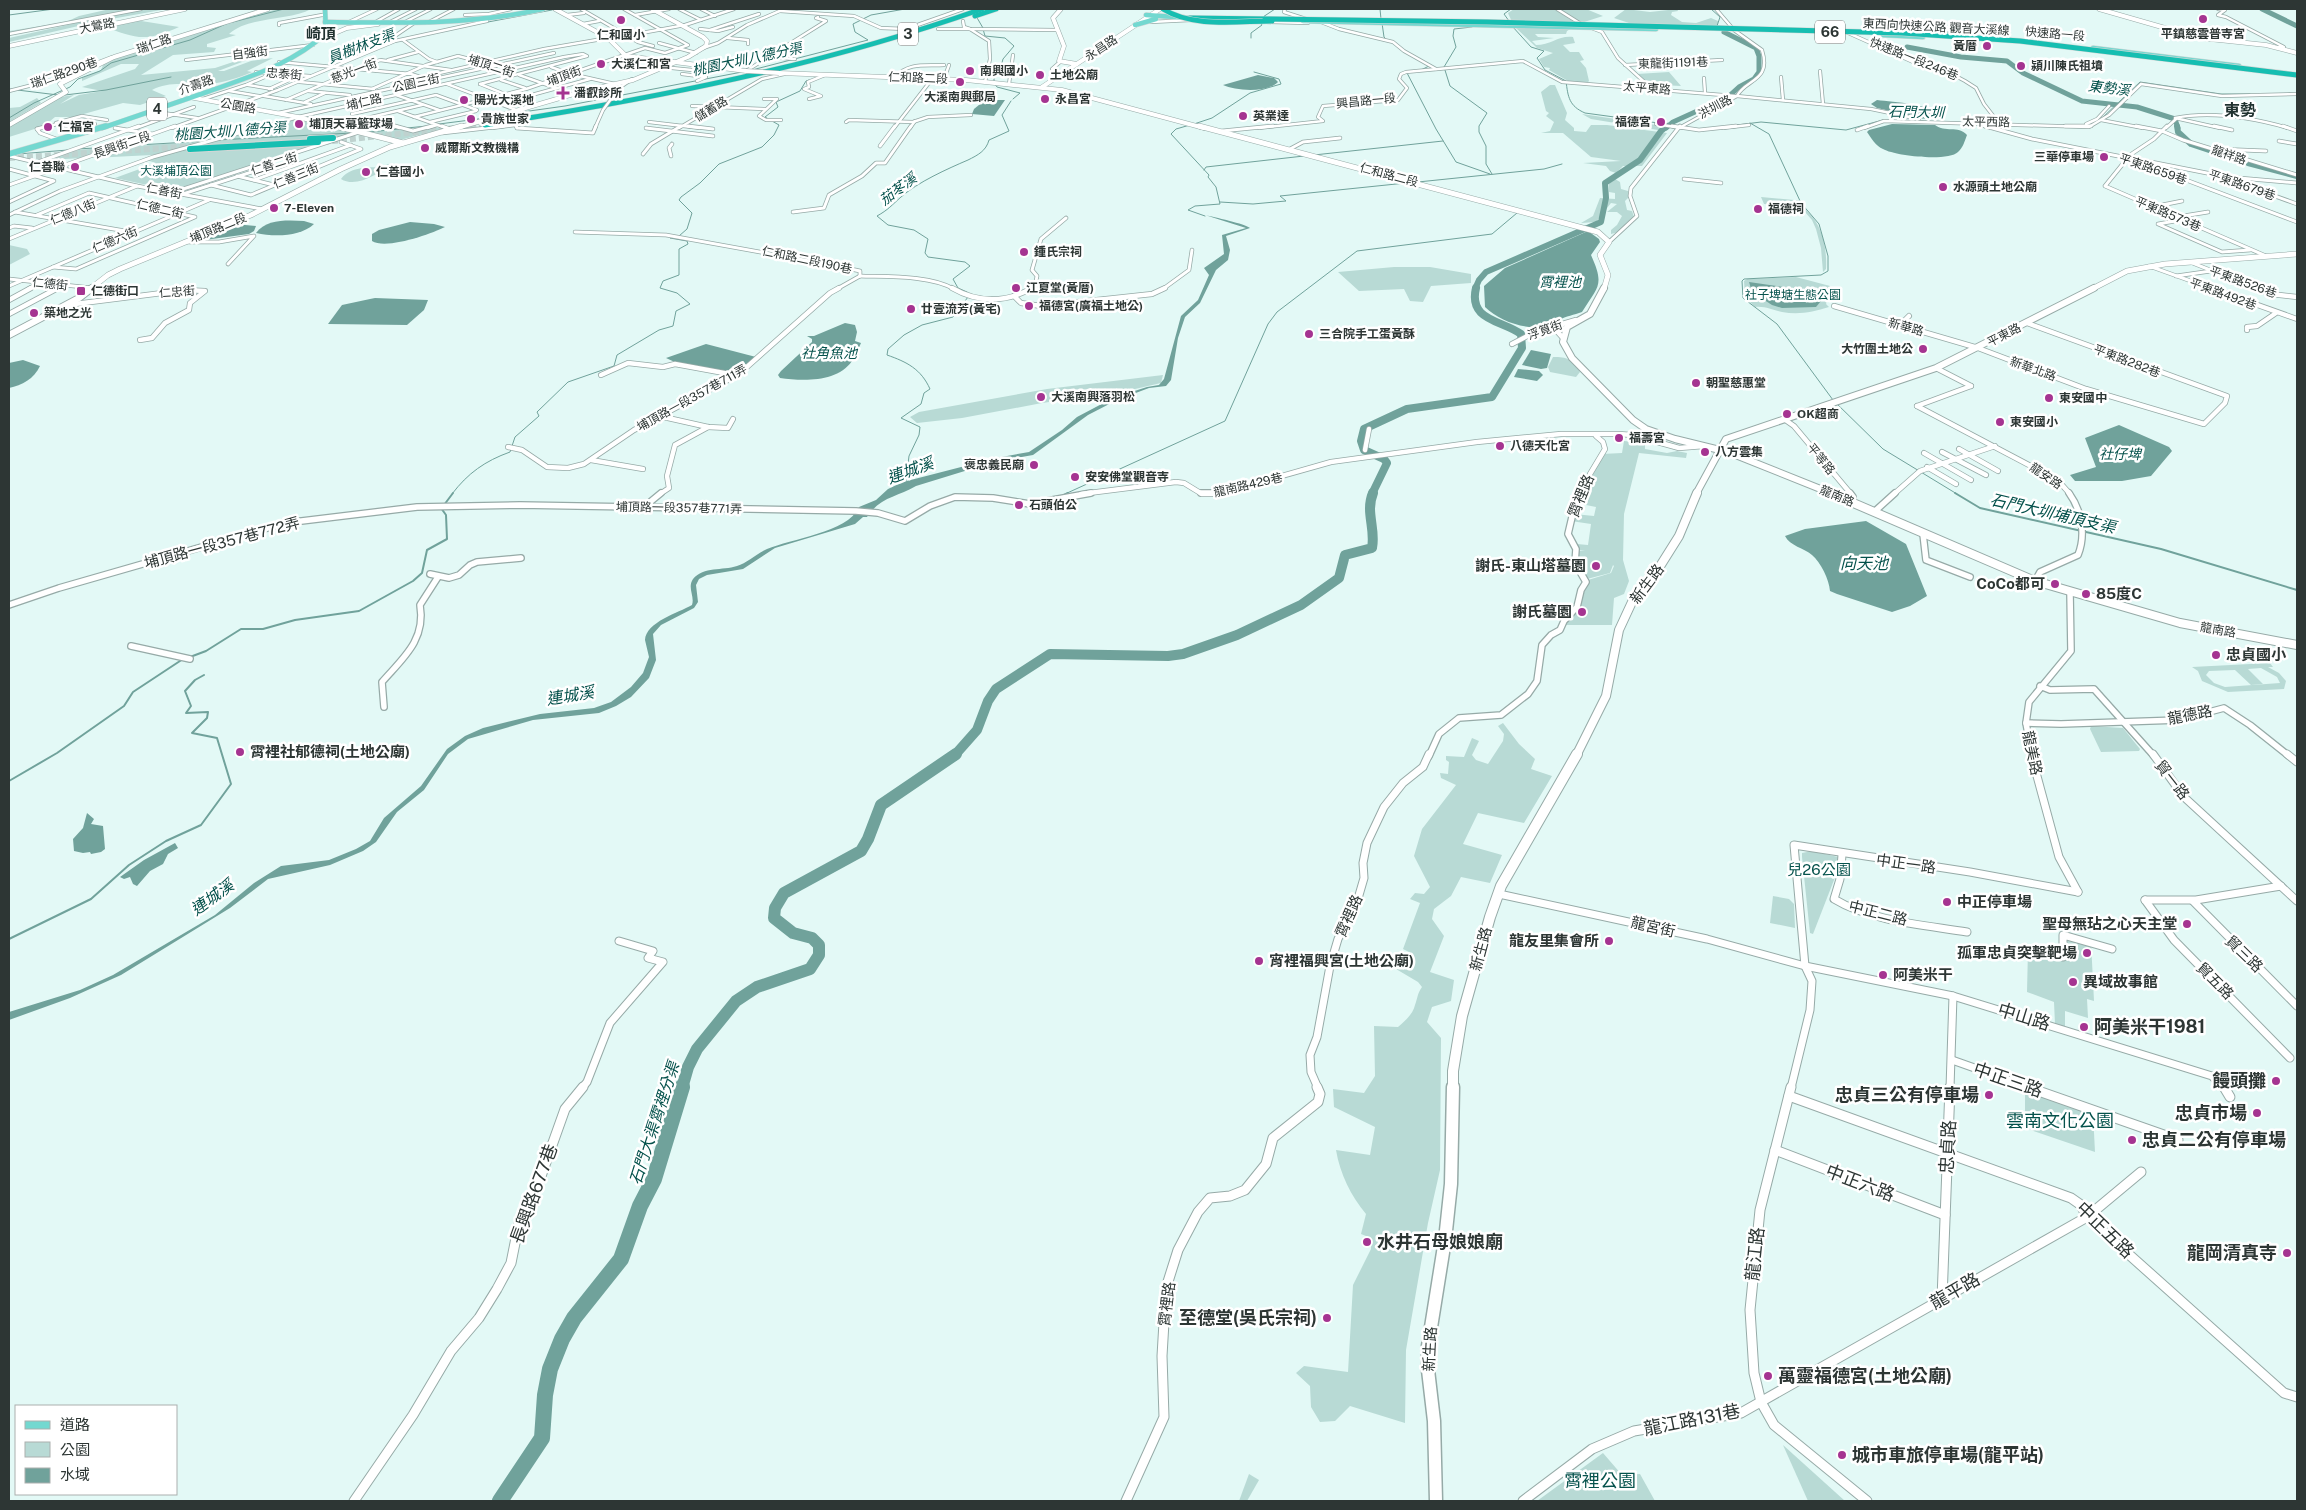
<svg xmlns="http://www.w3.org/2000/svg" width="2306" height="1510" font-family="'Public Sans','Noto Sans TC',sans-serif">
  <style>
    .green { fill: #b8dad5; fill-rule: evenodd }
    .water { fill: #70a29b }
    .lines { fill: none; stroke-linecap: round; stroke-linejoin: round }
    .stream-far1 { stroke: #70a29b; stroke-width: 1 }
    .stream { stroke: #70a29b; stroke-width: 2 }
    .river-far5 { stroke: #70a29b; stroke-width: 5 }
    .river-far4 { stroke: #70a29b; stroke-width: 6 }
    .river-far3 { stroke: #70a29b; stroke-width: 8 }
    .river-far2 { stroke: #70a29b; stroke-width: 10 }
    .river-far1 { stroke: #70a29b; stroke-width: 12 }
    .river { stroke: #70a29b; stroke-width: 16 }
    .highway-tunnel-far1 { stroke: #bfd2cf; stroke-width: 5; stroke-dasharray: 5 2.5; stroke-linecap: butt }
    .highway-tunnel { stroke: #bfd2cf; stroke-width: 6; stroke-dasharray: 6 3; stroke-linecap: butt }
    .street-far5-casing { stroke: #96aaa7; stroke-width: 4 }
    .street-far4-casing { stroke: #96aaa7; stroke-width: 4.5 }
    .street-far3-casing { stroke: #96aaa7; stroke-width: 6 }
    .street-far2-casing { stroke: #96aaa7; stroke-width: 8 }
    .street-far1-casing { stroke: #96aaa7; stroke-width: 9 }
    .street-casing { stroke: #96aaa7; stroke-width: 11 }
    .secondary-far5-casing { stroke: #96aaa7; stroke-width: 5 }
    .secondary-far4-casing { stroke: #96aaa7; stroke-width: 6 }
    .secondary-far3-casing { stroke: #96aaa7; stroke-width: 8 }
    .secondary-far2-casing { stroke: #96aaa7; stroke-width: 10 }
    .secondary-far1-casing { stroke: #96aaa7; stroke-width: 12 }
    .secondary-casing { stroke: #96aaa7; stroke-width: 15 }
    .primary-far1-casing { stroke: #d5d7d6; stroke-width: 5.5 }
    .primary-casing { stroke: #d5d7d6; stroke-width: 7 }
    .highway-far1-casing { stroke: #d5d7d6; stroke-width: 6 }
    .highway-casing { stroke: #d5d7d6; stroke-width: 8 }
    .street-far5 { stroke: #fff; stroke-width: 2.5 }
    .street-far4 { stroke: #fff; stroke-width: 3 }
    .street-far3 { stroke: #fff; stroke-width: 4.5 }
    .street-far2 { stroke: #fff; stroke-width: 5.5 }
    .street-far1 { stroke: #fff; stroke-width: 7 }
    .street { stroke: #fff; stroke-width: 9 }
    .secondary-far5 { stroke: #fff; stroke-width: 4 }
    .secondary-far4 { stroke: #fff; stroke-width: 5 }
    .secondary-far3 { stroke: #fff; stroke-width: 6 }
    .secondary-far2 { stroke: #fff; stroke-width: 8 }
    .secondary-far1 { stroke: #fff; stroke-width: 10 }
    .secondary { stroke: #fff; stroke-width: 12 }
    .primary-far1 { stroke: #73d8d0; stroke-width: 4.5 }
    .primary { stroke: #73d8d0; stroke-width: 5.5 }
    .highway-far1 { stroke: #16beb1; stroke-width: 5 }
    .highway { stroke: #16beb1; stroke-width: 6 }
    .street-bridge-casing { stroke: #96aaa7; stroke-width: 4; stroke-linecap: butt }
    .secondary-bridge-casing { stroke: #96aaa7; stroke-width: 5; stroke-linecap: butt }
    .highway-bridge-casing { stroke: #d5d7d6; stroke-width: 6; stroke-linecap: butt }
    .street-bridge { stroke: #fff; stroke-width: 2.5 }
    .secondary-bridge { stroke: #fff; stroke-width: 4 }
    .highway-bridge { stroke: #16beb1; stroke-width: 5 }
    .poi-dot { fill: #a53491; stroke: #fff; stroke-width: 2 }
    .labels { text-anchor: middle; stroke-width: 5; stroke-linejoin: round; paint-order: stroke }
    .far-street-label { font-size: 12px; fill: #2d3634; stroke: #fff }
    .far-poi-label { font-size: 12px; font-weight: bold; fill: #2d3634; stroke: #fff; text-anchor: start }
    .far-park-label { font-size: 12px; fill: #05524c; stroke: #fff }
    .shield { fill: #fff; stroke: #6c7271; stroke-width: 1 }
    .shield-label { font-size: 14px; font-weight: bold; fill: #2d3634 }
    .far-water-label { font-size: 14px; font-style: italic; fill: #04514b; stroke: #fff }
    .far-quarter-label { font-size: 15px; font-weight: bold; fill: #213230; stroke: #fff }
    .street-label { font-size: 15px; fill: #2d3634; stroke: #fff }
    .poi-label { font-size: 15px; font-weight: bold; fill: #2d3634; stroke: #fff; text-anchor: start }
    .park-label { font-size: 15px; fill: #05524c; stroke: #fff }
    .far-district-label { font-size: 16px; font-weight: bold; fill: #213230; stroke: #fff }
    .water-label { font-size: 16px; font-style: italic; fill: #04514b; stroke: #fff }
    .near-street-label { font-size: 18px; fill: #2d3634; stroke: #fff }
    .near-poi-label { font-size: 18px; font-weight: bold; fill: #2d3634; stroke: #fff; text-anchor: start }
    .near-park-label { font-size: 18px; fill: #05524c; stroke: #fff }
  </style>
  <rect width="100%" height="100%" fill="#e3f9f6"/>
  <!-- green -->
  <g class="green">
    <polygon points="110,9 167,9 100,21 9,42 9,38 81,22 9,35 9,31 66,22 79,16"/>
    <path d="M278 9H311C290 21 249 16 229 34L236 35 207 44V47L216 48 214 52 173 55 141 75 215 68 242 59H250L218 71H224L251 61 273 58 247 71 252 72C238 78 225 82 210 84 190 86 170 80 152 90L166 96 140 105 123 103 73 117H55L44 126 9 137V126L60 97 74 95 60 104 79 95 102 91 82 87 135 69 139 64H121L82 81V78L101 70 104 63 112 59 238 19Z"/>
    <polygon points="1514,9 1554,9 1574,22 1512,22 1508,13"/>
    <polygon points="1559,9 1586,9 1603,16 1581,23"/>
    <polygon points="1626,9 1650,12 1677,9 1678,11 1672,12 1671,15 1682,22 1696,23 1711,18 1718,21 1718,26 1635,25 1614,18"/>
    <path d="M135 20 179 27C144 43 136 38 102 26Z"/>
    <path d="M1515 27 1572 28 1567 31 1566 34H1535L1538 37 1554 38 1532 41 1536 45C1551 45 1559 35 1573 37L1575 43 1563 45 1570 52H1579L1584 60 1580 61 1586 68 1589 81 1587 83 1568 81 1549 70 1550 68 1544 67 1539 59 1553 53 1537 48Z"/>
    <polygon points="1669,72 1681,86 1662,85 1664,89 1651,88 1637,74"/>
    <polygon points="1550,85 1555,85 1567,113 1565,120 1574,128 1574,131 1586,132 1591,125 1607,125 1667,133 1642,166 1623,166 1616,173 1610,171 1606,166 1583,163 1621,161 1591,157 1563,133 1541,133 1550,131 1554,122 1546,116 1549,113 1546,111 1541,92"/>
    <polygon points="37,98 41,103 9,122 9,108 20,107"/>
    <polygon points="1582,114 1663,126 1658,130 1591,119"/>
    <polygon points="296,119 355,133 175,191 115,178 156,163 146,160"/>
    <polygon points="435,127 442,129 400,140 370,132 400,129 412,132"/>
    <polygon points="205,141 152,155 92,158 122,147"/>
    <polygon points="113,147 83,158 48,160 78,150"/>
    <path d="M388 164 393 165C379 172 357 189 341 179 354 162 377 171 388 164Z"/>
    <polygon points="1615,179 1620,182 1621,189 1628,191 1629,197 1625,201 1627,210 1632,211 1634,217 1619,232 1611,234 1611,230 1617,225 1622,216 1617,212 1607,212 1617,204 1611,203 1596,222 1581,223 1593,216 1600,198 1615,199 1615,193 1609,192 1609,184"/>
    <path d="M1761 197 1794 200 1797 204 1795 200H1799C1803 208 1811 214 1816 222 1824 235 1827 253 1826 269L1823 272 1821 248 1816 229 1812 220 1798 204 1799 207 1764 204Z"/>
    <polygon points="9,245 27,249 30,254 9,265"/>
    <polygon points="1394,267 1430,267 1471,274 1471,283 1431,286 1423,302 1410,301 1404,289 1359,291 1338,272"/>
    <path d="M1796 277 1830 286 1829 297 1826 304 1829 307C1813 312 1799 315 1782 312 1772 310 1766 306 1755 307L1745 297 1744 281 1747 279Z"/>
    <path d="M1553 357C1567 357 1573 359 1580 372L1576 377 1550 372 1548 367Z"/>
    <polygon points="1163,375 1161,383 1122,392 1042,403 962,418 917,423 910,417 919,412 1047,389"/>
    <polygon points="1624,441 1645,443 1645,449 1667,453 1677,451 1687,453 1686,458 1639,453 1624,514 1623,560 1629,581 1624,594 1614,598 1612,625 1564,625 1579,607 1588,580 1611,573 1614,566 1608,560 1613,565 1610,573 1587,579 1577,565 1578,551 1585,550 1578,550 1569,536 1577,544 1588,545 1591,524 1571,521 1574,514 1594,516 1596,507 1576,503 1588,487 1588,482 1602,454 1622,453"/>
    <path d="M2270 663 2273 667H2268L2279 673 2286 681 2284 689 2228 692 2202 681 2198 671 2192 667ZM2261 668 2277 677 2280 683 2225 687 2214 683 2206 675 2209 671 2235 670 2251 685 2263 684 2248 669Z"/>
    <path d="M1503 723 1519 744 1535 759 1531 769 1552 776 1524 823 1478 813 1463 844 1502 855 1490 883 1461 877 1451 896 1434 909 1432 919 1444 936 1430 972 1454 980 1451 1001 1432 1007 1427 1022 1441 1038 1440 1170 1428 1223 1406 1350 1405 1423 1350 1406 1335 1421 1320 1422 1311 1407 1310 1386 1296 1373 1304 1366 1348 1372 1353 1285 1371 1249V1238L1361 1234 1366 1214C1351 1196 1340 1174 1336 1150L1370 1155 1375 1127 1334 1107 1333 1089 1364 1093 1375 1076 1374 1026 1398 1027C1405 1021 1413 1014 1415 1005 1418 997 1417 994 1422 987L1418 982 1396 969V960L1407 961 1409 952 1403 949 1420 903 1410 899 1415 893 1424 894 1430 887 1414 856 1422 829 1456 785 1441 778 1440 773 1448 774 1449 762 1446 760V756L1464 757 1472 738 1479 741 1472 755 1476 760 1488 764 1503 741 1504 734 1498 726Z"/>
    <polygon points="2091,726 2123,728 2140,749 2139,751 2101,752 2090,729"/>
    <polygon points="1812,851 1838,857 1841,862 1813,934 1810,933 1802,857 1802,853"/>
    <polygon points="1773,896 1789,899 1794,904 1795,928 1770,923"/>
    <polygon points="2061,932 2091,942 2094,1001 2087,999 2088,1018 2065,1011 2065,1027 2055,1024 2054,1002 2027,992 2028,949 2059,958"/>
    <polygon points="2025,1091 2093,1114 2095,1152 2025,1128"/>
    <polygon points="1783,1445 1845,1501 1808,1501"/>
    <polygon points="1603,1453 1622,1475 1640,1474 1655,1501 1537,1501"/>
    <polygon points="1249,1474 1259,1480 1247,1501 1239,1501"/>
  </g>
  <!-- water -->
  <g class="water">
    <polygon points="1900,23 1936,27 1952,33 1910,31 1892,27"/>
    <path d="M1258 75 1274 78 1278 82C1267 93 1236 91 1223 85Z"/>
    <polygon points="985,100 1005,100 994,116 972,114 974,109"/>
    <path d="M1877 100C1894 102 1932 104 1943 116 1925 125 1896 111 1877 108L1871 104Z"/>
    <path d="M1892 124 1935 125C1945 133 1958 125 1967 135 1965 140 1963 148 1958 152 1948 162 1895 156 1883 149 1876 146 1871 138 1867 132L1869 130Z"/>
    <path d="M1205 215C1213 217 1246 224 1250 228L1226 236 1230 250 1228 260 1216 270 1200 303 1185 317 1178 338 1171 380 1166 386 1149 388 1117 400 1088 415 1033 455 994 462 916 486C897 497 880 497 867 517H863L855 524 775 548 743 569 707 575 699 579 696 585 698 602 694 608 661 625 653 634 656 660 649 678 631 697 616 706 599 713 533 720 468 739 448 754 424 790 397 812 376 842 363 851 330 865 268 879 230 908 121 975 70 998 9 1020V1012L80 990 113 975 215 915 254 883 281 866 329 860 356 849 370 841 384 818 421 786 447 749 465 736 483 728 540 714 594 708 611 702 631 687 643 673 649 657 645 640C646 622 678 613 692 605 695 596 687 588 693 579 704 566 722 571 737 566 747 563 756 554 767 549 791 539 849 532 859 507L876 500 888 489 903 482 996 458 1029 452 1062 430 1077 417 1113 398 1147 387 1159 385 1164 379 1181 316 1198 300 1209 275 1204 268 1224 254 1222 235 1246 228Z"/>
    <path d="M304 221 314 224C300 237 274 237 256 233 266 219 287 220 304 221Z"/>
    <path d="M410 222 434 224 445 227C431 234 386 250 372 241V234L379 230Z"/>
    <polygon points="234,224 256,226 254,231 249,234 197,241 202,237"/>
    <path d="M1588 231 1599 239 1600 242 1591 255C1605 286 1598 286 1582 312 1574 315 1566 316 1559 320 1556 321 1553 325 1550 326 1528 331 1500 322 1485 307L1484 286 1505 268Z"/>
    <polygon points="1749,282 1811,291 1820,296 1821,301 1816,307 1782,308 1772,305 1752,292"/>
    <polygon points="370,299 375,298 428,300 424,310 407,325 328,324 342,305"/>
    <path d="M845 323 855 325 857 332 855 341 861 343C858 349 856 356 852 361 837 383 802 381 780 378L778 375 781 371 812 342V339L807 336H814Z"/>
    <polygon points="706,344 756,357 735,373 679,364 666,358"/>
    <polygon points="1531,350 1551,354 1547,368 1541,369 1522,365"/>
    <path d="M23 360 40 366C34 379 22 385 9 388V363Z"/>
    <polygon points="1518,369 1539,371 1543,375 1537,381 1514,377"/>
    <polygon points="2119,425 2169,447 2172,451 2151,476 2122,481 2075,481 2070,475 2096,467 2085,438"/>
    <path d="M1866 521 1906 544 1927 596 1910 606 1892 612 1837 594 1830 591C1829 579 1821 563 1812 555 1804 548 1790 546 1785 536L1805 529Z"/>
    <polygon points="87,813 94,819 91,824 103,826 105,849 101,852 91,854 90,852 83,853 74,851 73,839 83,828"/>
    <polygon points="175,843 178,848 168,854 163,864 150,871 137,886 133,884 130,877 124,879 120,877 144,860"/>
  </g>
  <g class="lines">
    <!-- stream-far1 -->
    <g class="stream-far1">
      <polyline points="1380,9 1381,19"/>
      <polyline points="1711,9 1720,17 1717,26"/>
      <polyline points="9,15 54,9"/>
      <polyline points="976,16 983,28"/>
      <polyline points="1263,17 1275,9"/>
      <polyline points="1509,21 1504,14 1511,9"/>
      <polyline points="233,22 284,9"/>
      <polyline points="488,22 552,10"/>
      <polyline points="1382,23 1384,37 1387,40"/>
      <path d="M1512 26 1531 47 1544 51 1537 58 1545 70 1566 81C1568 97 1569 106 1585 113L1673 125"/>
      <polyline points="1472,27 1454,29 1453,36 1456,47 1444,67 1450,86 1487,113 1479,126 1479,132 1486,146 1486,164 1492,174"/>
      <polyline points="983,29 985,36 1005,38 1014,46 1003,59 1000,70"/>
      <polyline points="1251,38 1251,33 1262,25 1260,22"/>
      <polyline points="752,70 868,40 855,32 853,24 871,15 905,9"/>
      <polyline points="1421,70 1429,66"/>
      <polyline points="1406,71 1436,129 1456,162 1490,174"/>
      <polyline points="994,82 994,75 998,72"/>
      <polyline points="994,83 997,87 1020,93 1013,99"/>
      <polyline points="9,89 58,95"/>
      <polyline points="2289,93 2297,93"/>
      <polyline points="65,95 106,90 171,77"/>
      <polyline points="515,113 565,106 742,72"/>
      <polyline points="9,118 34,103 70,87 78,79 100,71 111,63 190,40 228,23"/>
      <polyline points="2100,120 2140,82 2221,94 2250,94"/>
      <polyline points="1910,121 1923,121"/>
      <polyline points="1965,122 2003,123"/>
      <polyline points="1750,123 1769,134 1801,203 1819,224 1828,256 1828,271 1821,275 1744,279 1742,281 1743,298 1777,324 1833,400 1883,449 1957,494"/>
      <polyline points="439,124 486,118"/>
      <polyline points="1194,124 1212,118 1250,93 1281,84 1279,79 1254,72"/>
      <polyline points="1190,125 1176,129 1171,134 1209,175 1208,177 1216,187 1220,204 1195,206 1188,210 1205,216"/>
      <polyline points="1737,125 1761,122 1846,130 1883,120"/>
      <polyline points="407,128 427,126"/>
      <polyline points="369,132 399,129"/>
      <polyline points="217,140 352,133"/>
      <polyline points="122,146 205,141"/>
      <polyline points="77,149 113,147"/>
      <polyline points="18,154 68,150"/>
      <polyline points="1314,155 1443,141"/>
      <polyline points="1204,170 1206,167 1304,156"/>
      <polyline points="1418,182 1544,169 1562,164"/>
      <polyline points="1220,202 1253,204 1286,201 1280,196 1406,183"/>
      <polyline points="679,236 687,229 692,213 679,200 681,197 700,183 719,164 762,147 774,135 779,125 765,117 778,107 776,102 800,91 806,81 809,80"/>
      <path d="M967 292 958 288 953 279 970 266 965 262 928 257 925 253 928 239 914 230 888 225 877 216C888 210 892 205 901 197 918 182 947 169 968 160 978 155 986 151 989 140L1009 131 1002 115 1011 101"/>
      <path d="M906 481 909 456 919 435 920 427 901 418 921 404 924 393 930 389C921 369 907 362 887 355L888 349 904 335 922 325 953 317 968 297"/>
      <path d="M452 494C468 473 485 461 510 452L515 437 539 416 537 412 568 382 614 366 617 355 659 330 673 326 676 311 690 304 677 293 660 288 663 281 679 275V249L688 244 687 241 670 238 672 237"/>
      <polyline points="1065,494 1225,421 1268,324 1277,312 1357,251 1492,234 1517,213"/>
    </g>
    <!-- stream -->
    <g class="stream">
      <polyline points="1955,493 1980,508 2161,549 2297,590"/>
      <polyline points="1064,495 1068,493"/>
      <polyline points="444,505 453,493"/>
      <polyline points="190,657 206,651 241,629 263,629 295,620 359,611 413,581 422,573 427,550 447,539 446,515 441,508"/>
      <polyline points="9,781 57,753 124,706 133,692 183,659"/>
      <polyline points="9,939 91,899 129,865 166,841 201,825 231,784 217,738 192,733 207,718 208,712 186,713 191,706 185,691 195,680 204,675"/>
    </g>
    <!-- river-far5 -->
    <g class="river-far5">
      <polyline points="2262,9 2297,26"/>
      <polyline points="1907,47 1961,57 2007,61 2023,73 2082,101 2137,107 2175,119 2178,128"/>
      <polyline points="1666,128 1673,122 1728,97 1739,87 1754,79 1759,72 1759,56 1756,48 1724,32"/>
    </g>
    <!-- river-far4 -->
    <g class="river-far4">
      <polyline points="2177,126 2178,132 2191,144 2248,163 2297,176"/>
      <polyline points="1475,289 1479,280 1486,272 1601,222 1606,198 1605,183 1640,160 1661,131 1667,126"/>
    </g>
    <!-- river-far3 -->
    <path class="river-far3" d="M1372 494 1387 463 1384 459 1364 450 1361 441 1364 429 1407 409 1492 397 1522 348 1521 334C1502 320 1468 321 1476 288"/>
    <!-- river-far2 -->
    <path class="river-far2" d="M954 756 977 730 988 701 996 689 1050 654 1168 656 1183 654 1237 635 1301 605 1339 578 1345 555 1372 548C1376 529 1365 512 1373 493"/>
    <!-- river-far1 -->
    <polyline class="river-far1" points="682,1088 688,1067 697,1049 736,1001 757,987 810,969 819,955 819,945 812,938 793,933 774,918 775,908 784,893 861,851 868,839 881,805 956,754"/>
    <!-- river -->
    <polyline class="river" points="500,1501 542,1438 545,1395 550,1369 562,1339 574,1318 621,1259 640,1206 654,1179 682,1087"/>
    <!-- highway-tunnel-far1 -->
    <polyline class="highway-tunnel-far1" points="464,128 485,125"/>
    <!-- highway-tunnel -->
    <g class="highway-tunnel">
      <polyline points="323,142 474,126"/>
      <polyline points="9,158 199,146"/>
    </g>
    <!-- street-far5 casing -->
    <g class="street-far5-casing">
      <g id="street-far5">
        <polyline points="581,9 638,42 653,46"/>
        <polyline points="679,9 701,20"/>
        <polyline points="701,9 715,16"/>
        <polyline points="1285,9 1284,12 1306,19"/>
        <polyline points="1557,9 1581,24 1602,32 1618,58 1651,88"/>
        <polyline points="2218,9 2225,10 2218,15 2226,17 2284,47 2279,47"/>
        <polyline points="780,11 854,16 881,28 906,29 963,9"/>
        <polyline points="465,15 489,14 511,9"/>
        <polyline points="567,15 584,13"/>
        <polyline points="635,15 669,9"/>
        <polyline points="963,21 964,27 970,29 1056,30"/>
        <polyline points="349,22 377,9"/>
        <polyline points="1151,22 1191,20"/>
        <polyline points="1266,22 1308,23"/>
        <polyline points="1321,22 1339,29 1393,42 1404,51 1436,69"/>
        <polyline points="388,23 416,9"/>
        <polyline points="403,23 431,9"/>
        <polyline points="427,23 454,9"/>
        <polyline points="372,24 399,9"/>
        <polyline points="583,24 599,21"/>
        <polyline points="279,25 279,23 322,15"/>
        <polyline points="700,29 718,31 733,27"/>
        <polyline points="938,29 970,29 989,41 990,59 985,82"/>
        <polyline points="710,30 759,14"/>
        <polyline points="1846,32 1922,66 1950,73 1965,81 1976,88 1984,104 1998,122"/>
        <polyline points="9,34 141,9"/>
        <polyline points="728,38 748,40 748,44"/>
        <polyline points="609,39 685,25 734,9"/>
        <polyline points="389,40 414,23"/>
        <polyline points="403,40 429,59 437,62"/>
        <polyline points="659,43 696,53"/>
        <polyline points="700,49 718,43 747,25 782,10"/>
        <polyline points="769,57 795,59"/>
        <polyline points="186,60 313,45"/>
        <polyline points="388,60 418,52"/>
        <polyline points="279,62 411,74 430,80"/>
        <polyline points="1625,65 1722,60"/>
        <polyline points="551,67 571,74 615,84"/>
        <polyline points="662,67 712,72"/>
        <polyline points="1052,69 1060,62"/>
        <polyline points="746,71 826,21 816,18 818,17"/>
        <polyline points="1820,71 1823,104"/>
        <polyline points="256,72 310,76"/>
        <polyline points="682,74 706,77 697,81"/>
        <polyline points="519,75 556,88"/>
        <polyline points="422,77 544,49 608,38"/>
        <path d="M895 77C909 62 925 66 944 65"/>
        <polyline points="1781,77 1783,100"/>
        <polyline points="1704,78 1705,93"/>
        <polyline points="944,79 949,65"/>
        <polyline points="501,80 525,88"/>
        <polyline points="300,82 374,89"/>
        <polyline points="447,84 516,110"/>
        <polyline points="480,84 517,99 590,79"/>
        <polyline points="1009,84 1013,55"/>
        <polyline points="248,85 272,89"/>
        <polyline points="269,89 298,76"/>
        <polyline points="372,89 426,65 458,56 496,66"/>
        <polyline points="9,91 52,80 112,57"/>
        <polyline points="229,91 259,96"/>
        <polyline points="308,91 350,95"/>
        <polyline points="396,95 439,110"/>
        <polyline points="264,96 311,104"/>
        <polyline points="1737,96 1871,109 1919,119"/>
        <polyline points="203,99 246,85 274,73"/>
        <polyline points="611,99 619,88 632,79"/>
        <polyline points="764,99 777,99 759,116 766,120 781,120"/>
        <polyline points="809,99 821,96 804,89 809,87 808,82 825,75"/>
        <polyline points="286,100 380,60 451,70"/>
        <polyline points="305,102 325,93"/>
        <polyline points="692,106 765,109"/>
        <polyline points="150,111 197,118"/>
        <polyline points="398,111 446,128"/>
        <polyline points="278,113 554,53"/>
        <polyline points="352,114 436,95 477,110"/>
        <polyline points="414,117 526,89 645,48 665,53 688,45 624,9"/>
        <polyline points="368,119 400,128"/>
        <polyline points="71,120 95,124"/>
        <polyline points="2101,120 2143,128"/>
        <polyline points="430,122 476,111"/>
        <polyline points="649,122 700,128"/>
        <polyline points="846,122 849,120 913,122 928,117 971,115"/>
        <polyline points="56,123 82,116 107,120"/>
        <polyline points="1656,124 1681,128"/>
        <polyline points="2086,124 2097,119 2109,106"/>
        <polyline points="333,126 422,105"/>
        <polyline points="1984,126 1990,128"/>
        <polyline points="43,128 57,124 78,128"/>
        <polyline points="136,128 194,107"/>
        <polyline points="172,128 278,90 395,41 487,21"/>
        <polyline points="260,128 298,117 564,57 583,54 587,56 480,84"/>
        <polyline points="427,128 437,125"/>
        <polyline points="492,128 516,125 517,128"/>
        <polyline points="595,128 603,110"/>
        <polyline points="679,128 762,79 784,74"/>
        <polyline points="894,128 932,79"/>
        <polyline points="910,128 915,121"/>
        <polyline points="1259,128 1323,121 1318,117 1323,106 1398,100 1407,88 1399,79 1401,74 1406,72 1523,61 1562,82 1735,96"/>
        <path d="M1679 128 1737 96C1745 79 1772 82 1762 50L1734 30 1716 9"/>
        <polyline points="1723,128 1749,125"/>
        <polyline points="1864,128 1884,121 2089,127 2109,115 2141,84 2222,96 2297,94"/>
        <polyline points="2166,128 2176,119"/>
        <path d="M2220 128 2175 118C2211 111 2253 118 2288 128"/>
      </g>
    </g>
    <!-- street-far4 casing -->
    <g class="street-far4-casing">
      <g id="street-far4">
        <polyline points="71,126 93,130"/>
        <polyline points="395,126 413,131 432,126"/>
        <polyline points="442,126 450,129"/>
        <polyline points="516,126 517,128 593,133 596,126"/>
        <polyline points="688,126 713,129"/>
        <polyline points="1672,126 1699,130 1736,126"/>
        <polyline points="1985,126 2032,139 2128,158 2297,222"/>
        <polyline points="2065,126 2091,126"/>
        <polyline points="2136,126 2162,131 2154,139 2130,155 2105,186 2266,256"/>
        <polyline points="2167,126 2162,131 2183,140 2297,175"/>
        <polyline points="2214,126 2232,130"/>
        <polyline points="2283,126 2297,131"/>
        <polyline points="115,128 152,134"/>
        <polyline points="646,128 713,136"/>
        <polyline points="37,129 48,126"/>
        <polyline points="37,129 40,133 59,140"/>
        <polyline points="1857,130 1868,126"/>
        <polyline points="1222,131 1273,126"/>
        <polyline points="442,133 504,126"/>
        <polyline points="2279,141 2297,144"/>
        <polyline points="880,146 895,126"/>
        <polyline points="1290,149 1303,142 1340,138"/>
        <polyline points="2217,149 2266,151"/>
        <polyline points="643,154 651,144 681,126"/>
        <polyline points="9,156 137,186 262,209"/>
        <polyline points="671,156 669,148 672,144"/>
        <polyline points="2141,160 2217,175 2297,204"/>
        <polyline points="38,162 139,126"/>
        <polyline points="9,169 54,181 9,202"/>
        <polyline points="237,176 274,185"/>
        <polyline points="2228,177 2297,183"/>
        <polyline points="1684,179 1721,183"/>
        <polyline points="254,180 351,145"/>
        <polyline points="9,185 175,126"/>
        <polyline points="211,185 251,195 361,149 341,142"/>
        <polyline points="174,192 359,132"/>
        <polyline points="183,194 264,168"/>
        <polyline points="2152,207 2182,201"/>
        <polyline points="15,212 131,232"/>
        <polyline points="793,212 824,208 829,195 862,176 876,163 885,163 911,126"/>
        <polyline points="9,215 60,191 153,157 264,126"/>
        <polyline points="37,215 89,193 195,217 76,269 53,267"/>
        <polyline points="2177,217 2208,212"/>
        <polyline points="2181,220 2158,224 2222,252 2250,250"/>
        <polyline points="9,228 14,226 32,228"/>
        <polyline points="575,232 666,235 837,266 860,271 860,276"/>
        <polyline points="9,239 137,186"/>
        <polyline points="184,242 219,242 254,236 228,264"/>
        <polyline points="1609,242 1637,216 1630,196 1631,188 1680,126"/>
        <polyline points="2190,262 2258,289"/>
        <polyline points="2149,266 2213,289"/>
        <path d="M860 276C887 277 930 275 954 289"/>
        <polyline points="2176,276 2211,271"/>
        <polyline points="9,279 92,288"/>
        <polyline points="9,286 209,200"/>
        <polyline points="28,289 39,283"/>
        <polyline points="56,289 63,285"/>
        <polyline points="837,289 860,276"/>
        <polyline points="1030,289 1035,286 1037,276 1032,270 1041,239 1066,218"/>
        <polyline points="1163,289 1189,270 1192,250"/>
      </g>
    </g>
    <!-- street-far3 casing -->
    <g class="street-far3-casing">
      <g id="street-far3">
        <polyline points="90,288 92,288"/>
        <path d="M952 288C978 303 1006 303 1032 288"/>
        <polyline points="2210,288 2297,319"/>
        <polyline points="2255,288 2271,294 2297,297"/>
        <polyline points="1014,296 1021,303 1041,306 1152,294 1165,288"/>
        <polyline points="9,300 31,288"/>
        <polyline points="67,305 186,290 205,291 190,303 189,310 165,323 152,338 140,340"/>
        <polyline points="1834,306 1978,348 2086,389 2204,424 2225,403 2227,396 2027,323"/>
        <polyline points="9,314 58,288"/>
        <polyline points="1900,325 1909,316"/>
        <polyline points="1554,328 1563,338"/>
        <polyline points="2247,330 2247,327 2257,326 2276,313"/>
        <polyline points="1512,344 1535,332 1576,320"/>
        <polyline points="1936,368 1971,386"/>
        <polyline points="601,375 628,363 663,367 675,364 735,375"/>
        <polyline points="1917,406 2046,474 2062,485 2070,494"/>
        <polyline points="1917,406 1971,386"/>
        <polyline points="659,416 708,427 728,428 733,419"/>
        <polyline points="1784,419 1794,426 1851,494"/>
        <polyline points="508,447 522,450 547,467 568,468 584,464 634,430 739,374 830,293 839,288"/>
        <polyline points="1959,449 1998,471"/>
        <polyline points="1365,450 1369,429"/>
        <polyline points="1942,452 1986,475"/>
        <polyline points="1924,453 1971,480"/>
        <polyline points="591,460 643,469"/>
        <polyline points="1927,467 1956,484"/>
        <polyline points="660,494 669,488 667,476 675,445 708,427"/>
        <polyline points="1081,494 1176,482 1184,483 1202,494 1218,494 1331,462 1477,442 1561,434 1619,434 1632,435 1679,448 1704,446"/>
        <polyline points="1581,494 1588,487 1590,474 1605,449 1603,442 1596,436"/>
        <polyline points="1894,494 1920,471 1995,446"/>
      </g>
    </g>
    <!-- street-far2 casing -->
    <g class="street-far2-casing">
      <g id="street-far2">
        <polyline points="1201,493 1221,493"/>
        <polyline points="1850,493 1853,497 1852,502"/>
        <polyline points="644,507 661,493"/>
        <polyline points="1874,512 1895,493"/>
        <polyline points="1923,534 1926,560 1970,577"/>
        <polyline points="430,574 449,578 459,575 470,565 477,562 521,558"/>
        <path d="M2035 581 2040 572 2078 555C2086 535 2082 511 2069 493"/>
        <polyline points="9,605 59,588 285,523 417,507 520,505 856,511 878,513 905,521 930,506 955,497 993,498 1030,504 1091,493"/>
        <polyline points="131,646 190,659"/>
        <polyline points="2040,686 2050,690 2094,689 2154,756"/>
        <path d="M384 707 382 682C403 658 426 640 420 605L438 577"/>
        <polyline points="2026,723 2061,724 2179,720 2224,708 2250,725 2289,756"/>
        <polyline points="1429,756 1439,734 1459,718 1501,715 1528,694 1537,681 1542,645 1551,635 1560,630 1564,621 1577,607 1581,590 1586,582 1575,563 1576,549 1568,534 1576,500 1582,493"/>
        <polyline points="2032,756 2026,723 2029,702 2071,651 2070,592"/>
      </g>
    </g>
    <!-- street-far1 casing -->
    <g class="street-far1-casing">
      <g id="street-far1">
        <polyline points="2031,754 2059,857 2078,892"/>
        <polyline points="2153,754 2184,797 2297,901"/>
        <polyline points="2287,754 2297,762"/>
        <path d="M1842 855 1840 879 1834 899C1870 921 1925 925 1967 932"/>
        <polyline points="1499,894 1707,939 1805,966 1953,996 2212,1076 2224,1088"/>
        <polyline points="2145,900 2174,940 2290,1058"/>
        <polyline points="2145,900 2196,900 2281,886"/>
        <polyline points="2193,901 2297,1006"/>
        <polyline points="2063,957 2063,935 2112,949"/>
        <polyline points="1952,1060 2031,1088"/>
        <polyline points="582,1088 587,1082 610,1023 663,962 648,958 653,951 619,941"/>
        <polyline points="1318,1088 1311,1072 1310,1055 1317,1037 1330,966 1338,939 1357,902 1364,878 1363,863 1367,843 1384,807 1403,783 1423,767 1429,754"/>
        <polyline points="1791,1088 1810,1010 1812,981 1805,966 1794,845 1970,872 2078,892"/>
        <polyline points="1950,1088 1953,996"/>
      </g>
    </g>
    <!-- street casing -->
    <g class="street-casing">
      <g id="street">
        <polyline points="1791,1087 1760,1210 1750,1310 1754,1373 1761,1402 1774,1425 1867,1501"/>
        <polyline points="2027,1087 2178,1140"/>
        <polyline points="2224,1087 2230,1097"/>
        <polyline points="1789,1096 2071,1198 2081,1205 2087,1217 2284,1393 2297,1397"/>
        <polyline points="1775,1150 1945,1215"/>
        <polyline points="1942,1299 1950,1087"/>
        <polyline points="354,1501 413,1415 451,1351 479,1318 497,1289 511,1263 519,1223 540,1179 565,1109 583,1087"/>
        <polyline points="1126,1501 1164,1417 1162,1356 1166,1288 1178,1250 1198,1212 1210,1198 1230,1196 1245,1190 1266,1164 1273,1138 1318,1102 1320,1094 1317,1087"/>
        <polyline points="1523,1501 1592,1449 1634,1431 1741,1413 2087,1217 2141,1172"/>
      </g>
    </g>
    <!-- secondary-far5 casing -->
    <g class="secondary-far5-casing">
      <g id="secondary-far5">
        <polyline points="555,9 608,38 626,56 746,71"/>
        <polyline points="1061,9 1053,18 1064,46 1059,61 1077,64"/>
        <polyline points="2099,9 2200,38 2266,45 2297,53"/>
        <polyline points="321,39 347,28 378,24"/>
        <polyline points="9,46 185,9"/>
        <polyline points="779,73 966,80 1062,90 1204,128"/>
        <polyline points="1042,87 1160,9"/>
        <polyline points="189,97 298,117 341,128"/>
        <polyline points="9,125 66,92 60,84 114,57 268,9"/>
        <polyline points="457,128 584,91 633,80 688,57 706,46 707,41 703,37 652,9"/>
      </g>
    </g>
    <!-- secondary-far4 casing -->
    <g class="secondary-far4-casing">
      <g id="secondary-far4">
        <polyline points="336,126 403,143"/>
        <polyline points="1199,126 1598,232 1609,242 1600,255 1608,275 1604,289"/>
        <polyline points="90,289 108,275 120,269 251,215 341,169 390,147 462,126"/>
        <polyline points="2092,289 2127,271 2165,264 2297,254"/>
      </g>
    </g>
    <!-- secondary-far3 casing -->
    <g class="secondary-far3-casing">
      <g id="secondary-far3">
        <polyline points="1604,288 1590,314 1567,327 1563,342 1572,358 1633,420 1646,429 1675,439 1728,452 1833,494"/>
        <polyline points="9,335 79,298 92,288"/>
        <polyline points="1696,494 1726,439 1936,368 2094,288"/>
      </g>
    </g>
    <!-- secondary-far2 casing -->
    <g class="secondary-far2-casing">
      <g id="secondary-far2">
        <polyline points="1830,493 2035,581 2180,623 2297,645"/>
        <polyline points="1576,756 1606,696 1619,630 1632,602 1657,571 1679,536 1697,493"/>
      </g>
    </g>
    <!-- secondary-far1 casing -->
    <g class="secondary-far1-casing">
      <polyline id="secondary-far1" points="1453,1088 1453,1071 1462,1016 1490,917 1501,886 1577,754"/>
    </g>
    <!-- secondary casing -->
    <g class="secondary-casing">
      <polyline id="secondary" points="1436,1501 1434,1421 1428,1370 1428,1346 1445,1240 1451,1184 1453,1087"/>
    </g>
    <!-- primary-far1 casing -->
    <g class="primary-far1-casing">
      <g id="primary-far1">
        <polyline points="1146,15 1189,18"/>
        <polyline points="1303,21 1656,29"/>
        <path d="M325 22C399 23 471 25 543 9"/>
        <polyline points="1135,25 1156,19"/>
        <polyline points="1883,35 1923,37"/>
        <polyline points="2093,48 2239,66"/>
        <path d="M102 128C137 116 172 104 207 92 249 77 293 64 326 33L325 9"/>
      </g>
    </g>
    <!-- primary casing -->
    <g class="primary-casing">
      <polyline id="primary" points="9,154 106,126"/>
    </g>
    <!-- highway-far1 casing -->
    <g class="highway-far1-casing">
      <g id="highway-far1">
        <polyline points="975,16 996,9"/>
        <polyline points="1190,18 1265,19"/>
        <path d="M485 125C657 98 817 67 982 9"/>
      </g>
    </g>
    <!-- highway casing -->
    <g class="highway-casing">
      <g id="highway">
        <polyline points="310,139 333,138"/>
        <polyline points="190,149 318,142"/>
      </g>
    </g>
    <!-- street-far5 -->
    <use href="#street-far5" class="street-far5"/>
    <!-- street-far4 -->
    <use href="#street-far4" class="street-far4"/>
    <!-- street-far3 -->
    <use href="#street-far3" class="street-far3"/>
    <!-- street-far2 -->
    <use href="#street-far2" class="street-far2"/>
    <!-- street-far1 -->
    <use href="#street-far1" class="street-far1"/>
    <!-- street -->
    <use href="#street" class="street"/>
    <!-- secondary-far5 -->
    <use href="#secondary-far5" class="secondary-far5"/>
    <!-- secondary-far4 -->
    <use href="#secondary-far4" class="secondary-far4"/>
    <!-- secondary-far3 -->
    <use href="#secondary-far3" class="secondary-far3"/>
    <!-- secondary-far2 -->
    <use href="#secondary-far2" class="secondary-far2"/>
    <!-- secondary-far1 -->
    <use href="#secondary-far1" class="secondary-far1"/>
    <!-- secondary -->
    <use href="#secondary" class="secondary"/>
    <!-- primary-far1 -->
    <use href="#primary-far1" class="primary-far1"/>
    <!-- primary -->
    <use href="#primary" class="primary"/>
    <!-- highway-far1 -->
    <use href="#highway-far1" class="highway-far1"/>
    <!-- highway -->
    <use href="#highway" class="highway"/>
    <!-- street-bridge casing -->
    <g class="street-bridge-casing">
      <polyline id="street-bridge" points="603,110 611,99"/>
    </g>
    <!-- secondary-bridge casing -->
    <g class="secondary-bridge-casing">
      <polyline id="secondary-bridge" points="746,71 779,73"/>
    </g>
    <!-- highway-bridge casing -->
    <g class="highway-bridge-casing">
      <g id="highway-bridge">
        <path d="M1163 9C1193 28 1238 21 1272 21"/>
        <polyline points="1265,19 1487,22 1902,33 2020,41 2297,75"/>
      </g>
    </g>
    <!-- street-bridge -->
    <use href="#street-bridge" class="street-bridge"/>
    <!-- secondary-bridge -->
    <use href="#secondary-bridge" class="secondary-bridge"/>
    <!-- highway-bridge -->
    <use href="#highway-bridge" class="highway-bridge"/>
  </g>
  <!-- markers -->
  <g class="poi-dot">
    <circle cx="2203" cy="19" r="5"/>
    <circle cx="621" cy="20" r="5"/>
    <circle cx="1987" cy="46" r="5"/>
    <circle cx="601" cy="64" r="5"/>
    <circle cx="2021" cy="66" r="5"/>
    <circle cx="970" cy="71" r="5"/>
    <circle cx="1040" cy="75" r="5"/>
    <circle cx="960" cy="82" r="5"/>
    <path d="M560.5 85.5h5v5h5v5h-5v5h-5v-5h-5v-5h5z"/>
    <circle cx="1045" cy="99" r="5"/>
    <circle cx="464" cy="100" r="5"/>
    <circle cx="1243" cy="116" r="5"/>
    <circle cx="471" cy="119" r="5"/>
    <circle cx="1661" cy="122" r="5"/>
    <circle cx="299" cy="124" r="5"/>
    <circle cx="48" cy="127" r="5"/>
    <circle cx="425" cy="148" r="5"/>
    <circle cx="2104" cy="157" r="5"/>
    <circle cx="75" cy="167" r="5"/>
    <circle cx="366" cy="172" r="5"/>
    <circle cx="1943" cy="187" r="5"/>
    <circle cx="274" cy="208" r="5"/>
    <circle cx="1758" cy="209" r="5"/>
    <circle cx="1024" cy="252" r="5"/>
    <circle cx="1016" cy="288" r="5"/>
    <rect x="76" y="286" width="10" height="10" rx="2.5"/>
    <circle cx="1029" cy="306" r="5"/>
    <circle cx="911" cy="309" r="5"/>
    <circle cx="34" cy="313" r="5"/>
    <circle cx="1309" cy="334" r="5"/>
    <circle cx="1923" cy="349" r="5"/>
    <circle cx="1696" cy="383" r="5"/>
    <circle cx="1041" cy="397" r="5"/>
    <circle cx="2049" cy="398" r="5"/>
    <circle cx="1787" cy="414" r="5"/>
    <circle cx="2000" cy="422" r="5"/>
    <circle cx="1619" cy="438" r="5"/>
    <circle cx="1500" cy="446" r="5"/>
    <circle cx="1705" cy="452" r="5"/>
    <circle cx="1034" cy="465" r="5"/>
    <circle cx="1075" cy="477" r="5"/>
    <circle cx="1019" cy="505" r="5"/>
    <circle cx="1596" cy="566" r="5"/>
    <circle cx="2055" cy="584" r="5"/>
    <circle cx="2086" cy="594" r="5"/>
    <circle cx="1582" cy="612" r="5"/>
    <circle cx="2216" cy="655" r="5"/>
    <circle cx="240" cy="752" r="5"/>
    <circle cx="1947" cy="902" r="5"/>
    <circle cx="2187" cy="924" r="5"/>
    <circle cx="1609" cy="941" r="5"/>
    <circle cx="2087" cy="953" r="5"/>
    <circle cx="1259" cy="961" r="5"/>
    <circle cx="1883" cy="975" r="5"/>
    <circle cx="2073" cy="982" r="5"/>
    <circle cx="2084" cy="1027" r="5"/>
    <circle cx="2276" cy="1081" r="5"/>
    <circle cx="1989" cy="1095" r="5"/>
    <circle cx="2257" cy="1113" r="5"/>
    <circle cx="2132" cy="1140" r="5"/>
    <circle cx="1367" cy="1242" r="5"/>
    <circle cx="2287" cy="1253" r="5"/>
    <circle cx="1327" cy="1318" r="5"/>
    <circle cx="1768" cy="1376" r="5"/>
    <circle cx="1842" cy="1455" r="5"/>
  </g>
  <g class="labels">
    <!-- far-street labels -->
    <g class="far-street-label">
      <text transform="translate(97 26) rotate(-11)" y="4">大鶯路</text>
      <text transform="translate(1936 27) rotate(3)" y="4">東西向快速公路 觀音大溪線</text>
      <text transform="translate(2055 34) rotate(5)" y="4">快速路一段</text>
      <text transform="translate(154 44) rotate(-19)" y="4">瑞仁路</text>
      <text transform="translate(1101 48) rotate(-33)" y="4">永昌路</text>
      <text transform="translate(250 53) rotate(-7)" y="4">自強街</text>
      <text transform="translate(1914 59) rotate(22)" y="4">快速路一段246巷</text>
      <text transform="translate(1673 63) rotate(-2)" y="4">東龍街1191巷</text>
      <text transform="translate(491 66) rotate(18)" y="4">埔頂二街</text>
      <text transform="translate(354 71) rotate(-21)" y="4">慈光一街</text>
      <text transform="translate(64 73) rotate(-19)" y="4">瑞仁路290巷</text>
      <text transform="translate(284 74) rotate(5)" y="4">忠泰街</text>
      <text transform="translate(564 76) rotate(-20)" y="4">埔頂街</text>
      <text transform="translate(918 78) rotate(2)" y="4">仁和路二段</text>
      <text transform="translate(416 83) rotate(-12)" y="4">公園三街</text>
      <text transform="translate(196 85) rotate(-19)" y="4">介壽路</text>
      <text transform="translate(1647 88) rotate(5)" y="4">太平東路</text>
      <text transform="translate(1366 101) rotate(-6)" y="4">興昌路一段</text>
      <text transform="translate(364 102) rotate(-13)" y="4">埔仁路</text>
      <text transform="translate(238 106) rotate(10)" y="4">公園路</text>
      <text transform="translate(1715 107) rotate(-28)" y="4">洪圳路</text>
      <text transform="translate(711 109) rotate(-31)" y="4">儲蓄路</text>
      <text transform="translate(1986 122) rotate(1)" y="4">太平西路</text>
      <text transform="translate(122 145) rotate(-19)" y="4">長興街二段</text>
      <text transform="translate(2229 155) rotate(19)" y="4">龍祥路</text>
      <text transform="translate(274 164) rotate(-18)" y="4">仁善二街</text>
      <text transform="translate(2153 169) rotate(19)" y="4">平東路659巷</text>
      <text transform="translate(1389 175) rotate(15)" y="4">仁和路二段</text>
      <text transform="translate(296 176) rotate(-22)" y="4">仁善三街</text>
      <text transform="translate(2242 185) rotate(19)" y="4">平東路679巷</text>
      <text transform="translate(164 191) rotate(11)" y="4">仁善街</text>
      <text transform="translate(160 209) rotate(13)" y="4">仁德二街</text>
      <text transform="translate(73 212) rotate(-22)" y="4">仁德八街</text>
      <text transform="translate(2168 214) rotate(23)" y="4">平東路573巷</text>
      <text transform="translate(218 228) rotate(-22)" y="4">埔頂路二段</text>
      <text transform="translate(115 240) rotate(-23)" y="4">仁德六街</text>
      <text transform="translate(807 260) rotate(12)" y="4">仁和路二段190巷</text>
      <text transform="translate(2243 282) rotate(20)" y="4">平東路526巷</text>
      <text transform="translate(50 284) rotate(6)" y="4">仁德街</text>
      <text transform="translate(177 292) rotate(-4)" y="4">仁忠街</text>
      <text transform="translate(2223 294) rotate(20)" y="4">平東路492巷</text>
      <text transform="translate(1906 327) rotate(16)" y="4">新華路</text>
      <text transform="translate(1545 330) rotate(-19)" y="4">浮筧街</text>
      <text transform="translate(2004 335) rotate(-27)" y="4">平東路</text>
      <text transform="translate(2127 361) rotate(21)" y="4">平東路282巷</text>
      <text transform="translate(2033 369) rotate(20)" y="4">新華北路</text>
      <text transform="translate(692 398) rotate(-29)" y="4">埔頂路一段357巷711弄</text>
      <text transform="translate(1821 459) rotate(51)" y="4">平等路</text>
      <text transform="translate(2046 476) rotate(34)" y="4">龍安路</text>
      <text transform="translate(1248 485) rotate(-13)" y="4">龍南路429巷</text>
      <text transform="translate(1837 496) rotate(23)" y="4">龍南路</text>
      <text transform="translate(679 508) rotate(1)" y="4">埔頂路一段357巷771弄</text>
      <text transform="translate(2218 630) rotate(10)" y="4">龍南路</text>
    </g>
    <!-- far-poi labels -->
    <g class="far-poi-label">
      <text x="2203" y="38" text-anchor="middle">平鎮慈雲普寺宮</text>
      <text x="621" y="39" text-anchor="middle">仁和國小</text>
      <text x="1977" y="50" text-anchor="end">黃厝</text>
      <text x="611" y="68">大溪仁和宮</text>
      <text x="2031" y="70">潁川陳氏祖墳</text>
      <text x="980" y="75">南興國小</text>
      <text x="1050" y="79">土地公廟</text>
      <text x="574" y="97">潘叡診所</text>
      <text x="960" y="101" text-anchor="middle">大溪南興郵局</text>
      <text x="1055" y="103">永昌宮</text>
      <text x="474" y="104">陽光大溪地</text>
      <text x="1253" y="120">英業達</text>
      <text x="481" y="123">貴族世家</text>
      <text x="1651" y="126" text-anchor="end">福德宮</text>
      <text x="309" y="128">埔頂天幕籃球場</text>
      <text x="58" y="131">仁福宮</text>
      <text x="435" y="152">威爾斯文教機構</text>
      <text x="2094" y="161" text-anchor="end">三華停車場</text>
      <text x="65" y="171" text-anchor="end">仁善聯</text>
      <text x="376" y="176">仁善國小</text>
      <text x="1953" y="191">水源頭土地公廟</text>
      <text x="284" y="212">7-Eleven</text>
      <text x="1768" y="213">福德祠</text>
      <text x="1034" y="256">鍾氏宗祠</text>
      <text x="1026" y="292">江夏堂(黃厝)</text>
      <text x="91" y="295">仁德街口</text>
      <text x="1039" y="310">福德宮(廣福土地公)</text>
      <text x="921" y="313">廿壹流芳(黃宅)</text>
      <text x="44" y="317">築地之光</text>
      <text x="1319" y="338">三合院手工蛋黃酥</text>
      <text x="1913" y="353" text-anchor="end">大竹圍土地公</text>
      <text x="1706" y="387">朝聖慈惠堂</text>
      <text x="1051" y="401">大溪南興落羽松</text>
      <text x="2059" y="402">東安國中</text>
      <text x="1797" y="418">OK超商</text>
      <text x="2010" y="426">東安國小</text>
      <text x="1629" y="442">福壽宮</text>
      <text x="1510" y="450">八德天化宮</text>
      <text x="1715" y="456">八方雲集</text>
      <text x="1024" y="469" text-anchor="end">褒忠義民廟</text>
      <text x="1085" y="481">安安佛堂觀音寺</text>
      <text x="1029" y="509">石頭伯公</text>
    </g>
    <!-- far-park labels -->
    <g class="far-park-label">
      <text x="176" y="175">大溪埔頂公園</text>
      <text x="1793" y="299">社子埤塘生態公園</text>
    </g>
    <!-- shield labels -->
    <g class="shield">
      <rect x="1815" y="20.5" width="30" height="23" rx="4"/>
      <rect x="898" y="22.5" width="20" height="23" rx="4"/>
      <rect x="147" y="97.5" width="20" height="23" rx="4"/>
    </g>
    <g class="shield-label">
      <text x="1830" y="37">66</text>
      <text x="908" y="39">3</text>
      <text x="157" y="114">4</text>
    </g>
    <!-- far-water labels -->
    <g class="far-water-label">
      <text transform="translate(361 46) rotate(-21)" y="5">員樹林支渠</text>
      <text transform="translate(747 59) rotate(-12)" y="5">桃園大圳八德分渠</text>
      <text transform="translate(2109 88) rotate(7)" y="5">東勢溪</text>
      <text transform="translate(1916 112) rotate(1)" y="5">石門大圳</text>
      <text transform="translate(230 131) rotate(-4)" y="5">桃園大圳八德分渠</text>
      <text transform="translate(898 189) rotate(-37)" y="5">茄苳溪</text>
      <text x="1560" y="287">霄裡池</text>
      <text x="829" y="358">社角魚池</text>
      <text x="2120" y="459">社仔埤</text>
    </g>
    <!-- far-quarter labels -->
    <g class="far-quarter-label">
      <text x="321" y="39">崎頂</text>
    </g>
    <!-- street labels -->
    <g class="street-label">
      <text transform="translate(1581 496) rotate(-68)" y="5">霄裡路</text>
      <text transform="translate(222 543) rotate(-15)" y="5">埔頂路一段357巷772弄</text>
      <text transform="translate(1647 584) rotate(-53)" y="5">新生路</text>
      <text transform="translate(2190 715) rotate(-11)" y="5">龍德路</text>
      <text transform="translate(2032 753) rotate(78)" y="5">龍美路</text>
      <text transform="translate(2172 780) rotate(52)" y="5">貿一路</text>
      <text transform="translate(1906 864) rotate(8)" y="5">中正一路</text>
      <text transform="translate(1878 913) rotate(14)" y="5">中正二路</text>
      <text transform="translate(1349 916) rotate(-66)" y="5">霄裡路</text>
      <text transform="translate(1653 927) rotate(13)" y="5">龍宮街</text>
      <text transform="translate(1481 949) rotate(-75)" y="5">新生路</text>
      <text transform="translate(2244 954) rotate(44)" y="5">貿三路</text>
      <text transform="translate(2215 981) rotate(45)" y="5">貿五路</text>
      <text transform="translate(1167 1304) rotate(-83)" y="5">霄裡路</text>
      <text transform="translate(1430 1349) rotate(-87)" y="5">新生路</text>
    </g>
    <!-- poi labels -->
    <g class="poi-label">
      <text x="1586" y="571" text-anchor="end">謝氏-東山塔墓園</text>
      <text x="2045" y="589" text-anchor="end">CoCo都可</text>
      <text x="2096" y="599">85度C</text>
      <text x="1572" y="617" text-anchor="end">謝氏墓園</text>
      <text x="2226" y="660">忠貞國小</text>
      <text x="250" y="757">霄裡社郁德祠(土地公廟)</text>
      <text x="1957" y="907">中正停車場</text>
      <text x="2177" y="929" text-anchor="end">聖母無玷之心天主堂</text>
      <text x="1599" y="946" text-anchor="end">龍友里集會所</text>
      <text x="2077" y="958" text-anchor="end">孤軍忠貞突擊靶場</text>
      <text x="1269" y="966">宵裡福興宮(土地公廟)</text>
      <text x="1893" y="980">阿美米干</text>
      <text x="2083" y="987">異域故事館</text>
    </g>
    <!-- park labels -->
    <g class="park-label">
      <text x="1819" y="875">兒26公園</text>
    </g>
    <!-- far-district labels -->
    <g class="far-district-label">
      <text x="2240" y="116">東勢</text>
    </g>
    <!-- water labels -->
    <g class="water-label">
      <text transform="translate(910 470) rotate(-20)" y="6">連城溪</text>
      <text transform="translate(2053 513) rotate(13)" y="6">石門大圳埔頂支渠</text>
      <text x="1864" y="569">向天池</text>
      <text transform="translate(570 695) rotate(-9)" y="6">連城溪</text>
      <text transform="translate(212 897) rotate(-36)" y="6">連城溪</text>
      <text transform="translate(654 1123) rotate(-72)" y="6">石門大渠霄裡分渠</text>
    </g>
    <!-- near-street labels -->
    <g class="near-street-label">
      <text transform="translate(2024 1017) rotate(17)" y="6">中山路</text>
      <text transform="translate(2008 1080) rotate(19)" y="6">中正三路</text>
      <text transform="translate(1948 1147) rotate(-87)" y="6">忠貞路</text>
      <text transform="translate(1860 1183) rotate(21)" y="6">中正六路</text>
      <text transform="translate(534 1194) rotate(-70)" y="6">長興路677巷</text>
      <text transform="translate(2105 1230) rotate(44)" y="6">中正五路</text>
      <text transform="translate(1755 1254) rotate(-84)" y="6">龍江路</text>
      <text transform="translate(1955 1291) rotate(-30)" y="6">龍平路</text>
      <text transform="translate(1692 1420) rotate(-11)" y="6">龍江路131巷</text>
    </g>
    <!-- near-poi labels -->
    <g class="near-poi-label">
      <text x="2094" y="1033">阿美米干1981</text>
      <text x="2266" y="1087" text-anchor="end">饅頭攤</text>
      <text x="1979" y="1101" text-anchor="end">忠貞三公有停車場</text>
      <text x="2247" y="1119" text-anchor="end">忠貞市場</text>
      <text x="2142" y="1146">忠貞二公有停車場</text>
      <text x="1377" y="1248">水井石母娘娘廟</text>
      <text x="2277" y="1259" text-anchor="end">龍岡清真寺</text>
      <text x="1317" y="1324" text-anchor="end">至德堂(吳氏宗祠)</text>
      <text x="1778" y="1382">萬靈福德宮(土地公廟)</text>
      <text x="1852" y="1461">城市車旅停車場(龍平站)</text>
    </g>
    <!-- near-park labels -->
    <g class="near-park-label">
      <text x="2060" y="1127">雲南文化公園</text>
      <text x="1600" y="1487">霄裡公園</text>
    </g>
  </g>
  <!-- border -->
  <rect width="2306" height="1510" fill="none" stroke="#2d3634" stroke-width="20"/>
  <!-- legend -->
  <rect x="15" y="1405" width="162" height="90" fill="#ffffff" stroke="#abafae"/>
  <rect x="25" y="1421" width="25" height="8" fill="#73d8d0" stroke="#abafae"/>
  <text x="60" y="1430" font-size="15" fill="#2d3634">道路</text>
  <rect x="25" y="1442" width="25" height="15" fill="#b8dad5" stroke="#abafae"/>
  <text x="60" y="1455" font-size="15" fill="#2d3634">公園</text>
  <rect x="25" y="1468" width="25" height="15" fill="#70a29b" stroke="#abafae"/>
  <text x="60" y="1480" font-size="15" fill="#2d3634">水域</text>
</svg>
